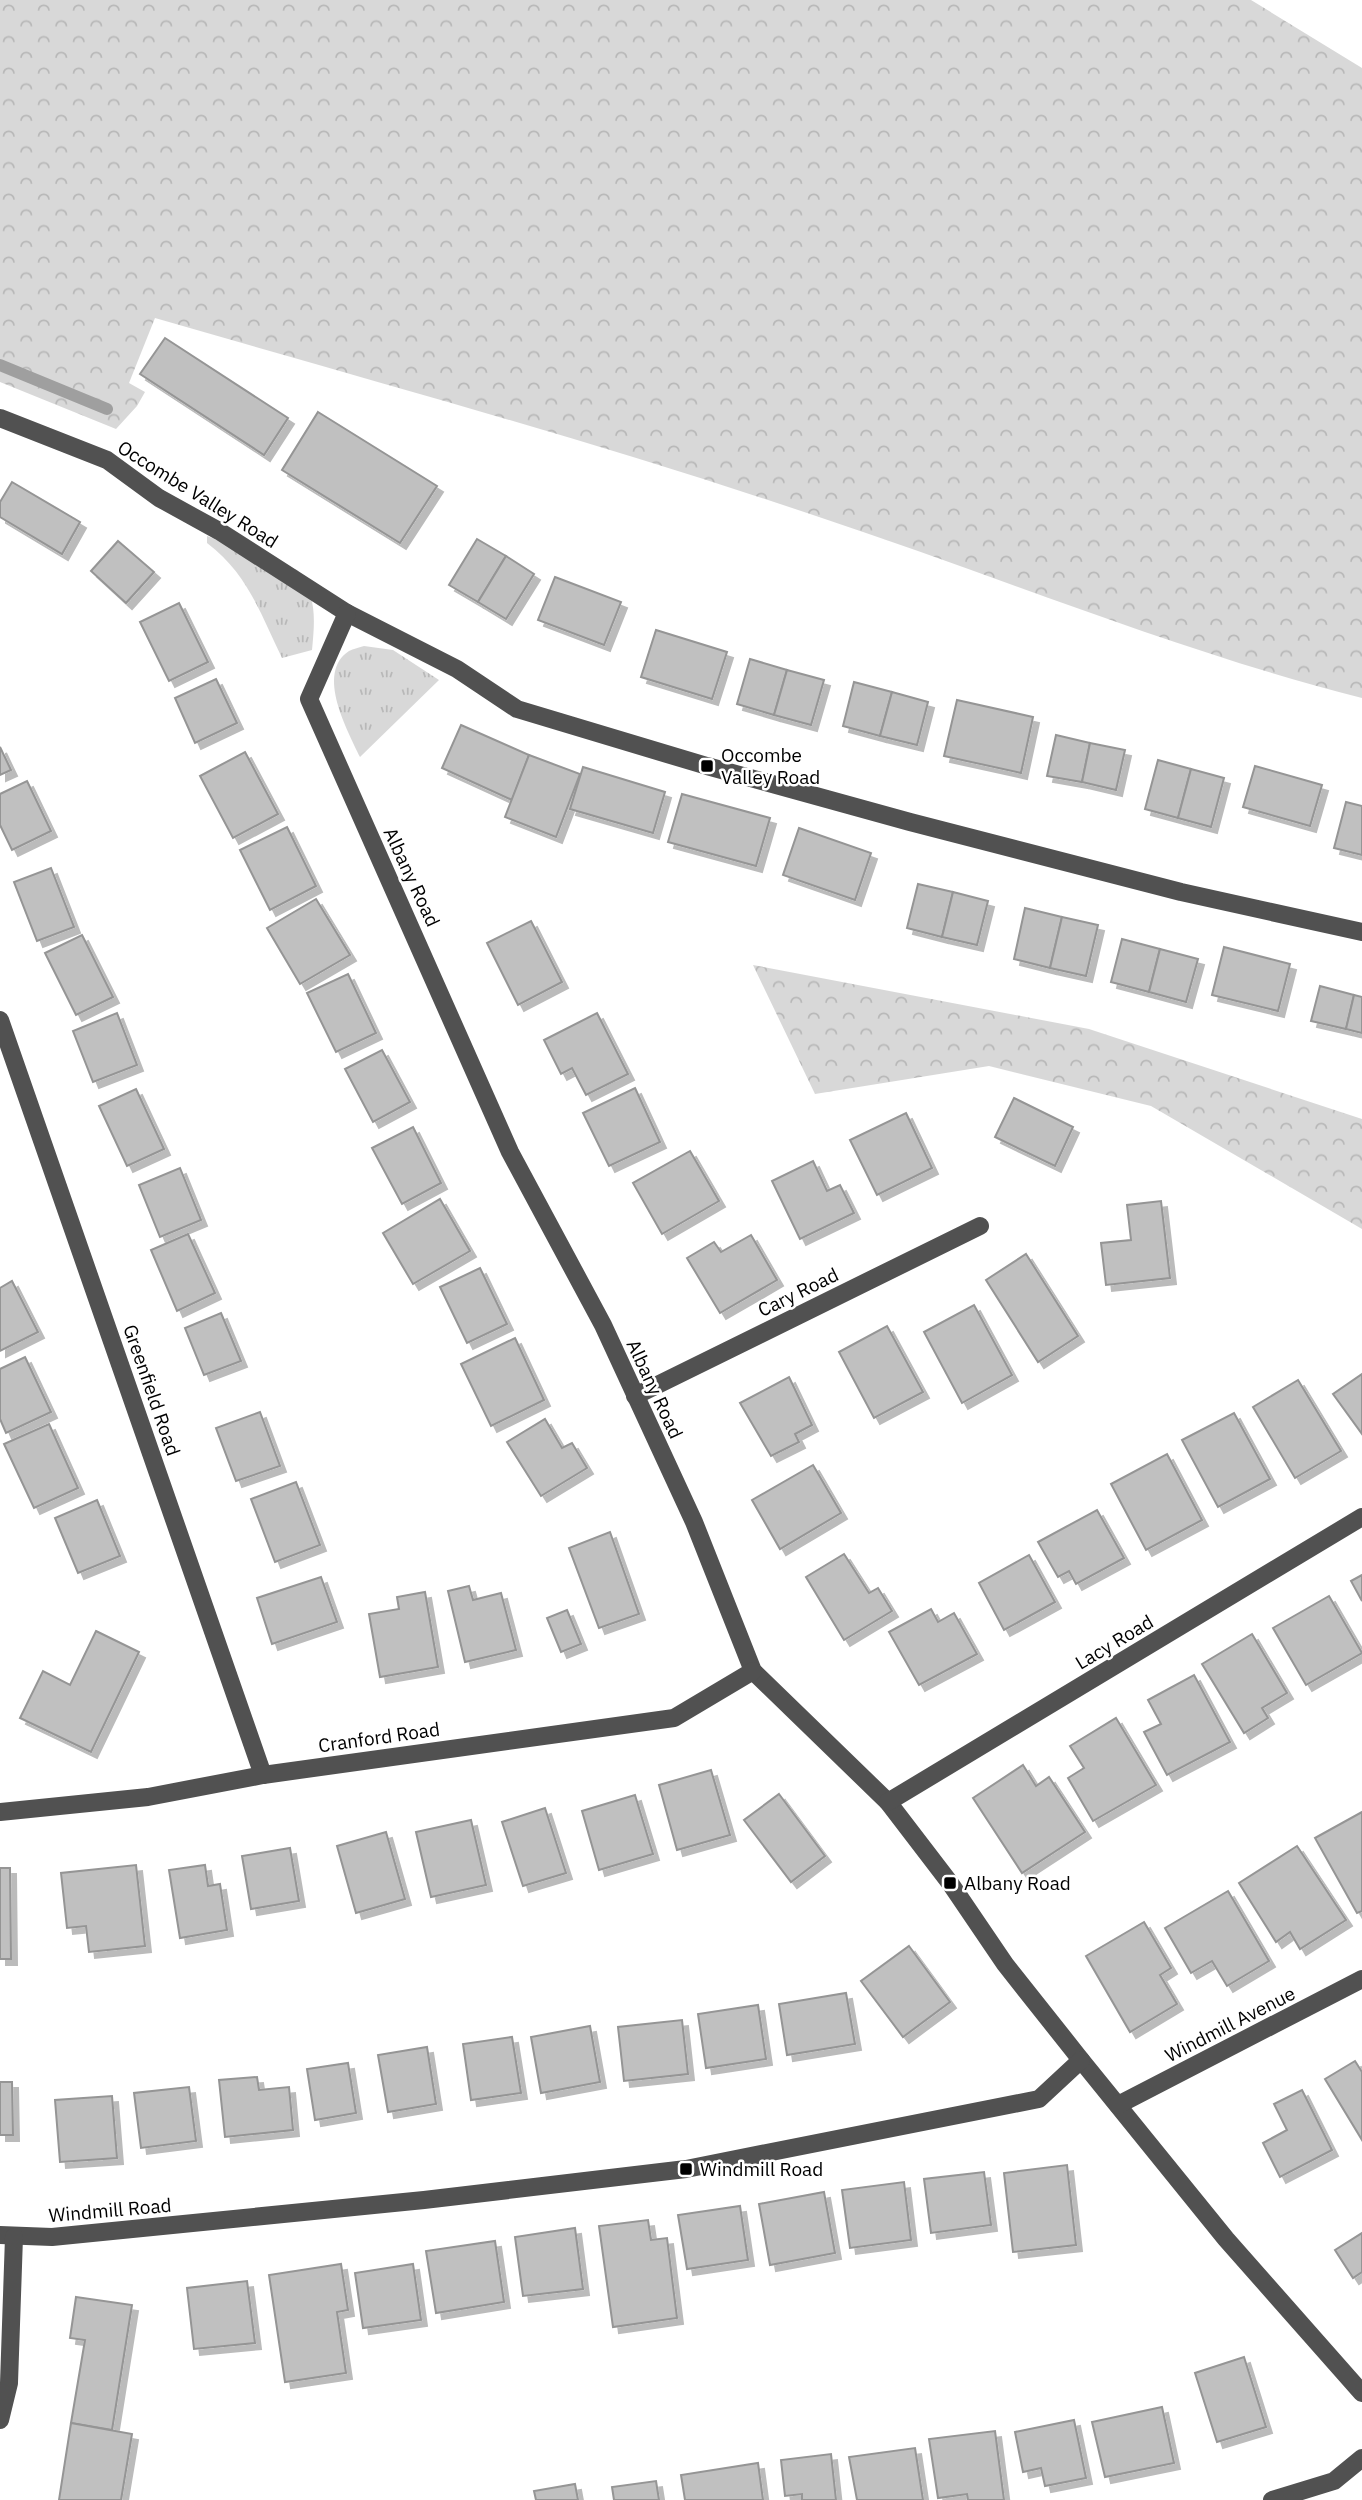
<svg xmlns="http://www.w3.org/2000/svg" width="1362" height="2500" font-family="'IBM Plex Sans',sans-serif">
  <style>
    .grass { fill: url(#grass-tufts) }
    .forest { fill: url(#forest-crowns) }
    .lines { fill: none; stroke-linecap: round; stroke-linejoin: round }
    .stream { stroke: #9f9f9f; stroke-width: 12 }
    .building { fill: #c0c0c0; stroke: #959595; stroke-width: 2; filter: url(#shadow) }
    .minor { stroke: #515151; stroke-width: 18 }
    .poi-dot { fill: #000; stroke: #fff; stroke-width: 2.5 }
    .labels { text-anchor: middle; stroke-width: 5; stroke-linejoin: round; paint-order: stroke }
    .street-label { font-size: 19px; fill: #000; stroke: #fff }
    .poi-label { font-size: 19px; fill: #000; stroke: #fff; text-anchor: start }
  </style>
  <defs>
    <pattern id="grass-tufts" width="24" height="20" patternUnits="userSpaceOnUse" patternTransform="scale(1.75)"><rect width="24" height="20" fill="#d8d8d8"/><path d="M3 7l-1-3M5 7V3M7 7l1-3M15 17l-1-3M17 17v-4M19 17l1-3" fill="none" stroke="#b8b8b8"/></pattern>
    <pattern id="forest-crowns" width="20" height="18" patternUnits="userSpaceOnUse" patternTransform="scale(1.75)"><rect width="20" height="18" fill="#d8d8d8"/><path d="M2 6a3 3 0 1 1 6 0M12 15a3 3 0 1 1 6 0" fill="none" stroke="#b8b8b8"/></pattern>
    <filter id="shadow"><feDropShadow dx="6" dy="6" stdDeviation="0" flood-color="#0004"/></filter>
  </defs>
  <rect width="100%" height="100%" fill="#fff"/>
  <!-- grass -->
  <g class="grass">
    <path d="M207 536 297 570C317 596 315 619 312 650L282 658C260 613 248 574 207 543Z"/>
    <path d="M364 646 393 650 439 680 360 757C348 731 315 673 349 651 353 649 360 647 364 646Z"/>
  </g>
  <!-- forest -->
  <g class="forest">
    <path d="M0 0H1251L1362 68V698C1177 651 1000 577 819 517 600 443 377 382 155 318L129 383 145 392 137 406 116 429 0 382Z"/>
    <polygon points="753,965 1089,1029 1362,1119 1362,1229 1151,1106 989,1066 815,1094"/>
  </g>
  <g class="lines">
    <!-- stream -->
    <polyline class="stream" points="0,365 107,409"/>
  </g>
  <!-- building -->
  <g class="building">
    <polygon points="165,338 288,418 264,455 140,374"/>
    <polygon points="318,412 437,486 400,543 282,470"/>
    <polygon points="12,482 80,522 62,554 0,517 0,502"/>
    <polygon points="477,539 506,556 478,602 449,585"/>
    <polygon points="118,541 154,572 126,603 91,571"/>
    <polygon points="506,556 534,574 506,619 478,602"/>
    <polygon points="555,577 621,602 604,645 538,620"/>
    <polygon points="179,603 208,662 169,681 140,622"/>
    <polygon points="656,630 727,652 712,699 641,677"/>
    <polygon points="750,659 787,670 774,715 737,704"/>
    <polygon points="787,670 824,680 811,725 774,715"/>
    <polygon points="216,679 237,723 195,743 175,698"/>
    <polygon points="854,682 892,692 880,736 843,726"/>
    <polygon points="892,692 928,702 917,745 880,736"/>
    <polygon points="957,700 1033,717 1021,773 944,756"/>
    <polygon points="461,725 529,755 512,800 442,768"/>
    <polygon points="1056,735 1090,743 1082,782 1047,776"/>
    <polygon points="1090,743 1125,750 1116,790 1082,782"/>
    <polygon points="0,747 11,770 0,775"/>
    <polygon points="245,752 278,814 233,838 200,776"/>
    <polygon points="529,755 580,774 556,837 505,817"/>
    <polygon points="1158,760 1191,769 1178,818 1145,809"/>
    <polygon points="1255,766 1322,785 1310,826 1243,807"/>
    <polygon points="583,767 665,792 653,833 570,809"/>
    <polygon points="1191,769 1224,778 1211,827 1178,818"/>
    <polygon points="27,781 51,831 12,850 0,825 0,794"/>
    <polygon points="682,794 770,818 756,866 668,842"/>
    <polygon points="1346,802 1362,806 1362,855 1334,848"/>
    <polygon points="287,827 316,886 270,910 240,850"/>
    <polygon points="799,828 871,853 855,900 783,875"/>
    <polygon points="51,868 74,927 37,941 14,882"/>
    <polygon points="918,884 953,892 942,937 907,928"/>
    <polygon points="953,892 988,901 977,945 942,937"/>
    <polygon points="316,899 350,955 300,984 267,928"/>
    <polygon points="1025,908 1062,917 1050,968 1014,959"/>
    <polygon points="1062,917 1098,925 1086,976 1050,968"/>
    <polygon points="531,921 562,982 518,1005 487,943"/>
    <polygon points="82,935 113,997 76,1015 45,953"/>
    <polygon points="1122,939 1160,949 1149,992 1111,982"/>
    <polygon points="1224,947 1290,964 1278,1011 1212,995"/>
    <polygon points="1160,949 1198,959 1186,1002 1149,992"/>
    <polygon points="348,974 376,1033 336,1052 307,993"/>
    <polygon points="1320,986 1354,995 1346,1029 1311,1021"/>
    <polygon points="1354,995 1362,997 1362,1033 1346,1029"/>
    <polygon points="117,1013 137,1065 93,1082 73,1031"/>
    <polygon points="597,1013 628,1074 586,1095 572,1068 561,1074 544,1040"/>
    <polygon points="382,1050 410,1102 373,1122 345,1069"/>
    <polygon points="635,1088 660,1142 609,1166 583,1113"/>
    <polygon points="136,1089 164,1149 127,1166 99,1106"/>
    <polygon points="1014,1098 1073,1127 1055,1166 995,1137"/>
    <polygon points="906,1113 932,1168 877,1195 850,1140"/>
    <polygon points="413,1127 441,1183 402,1204 372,1148"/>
    <polygon points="690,1151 719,1201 662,1234 633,1183"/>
    <polygon points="813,1161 827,1191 840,1185 854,1213 800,1239 772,1181"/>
    <polygon points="180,1168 201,1220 160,1237 139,1185"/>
    <polygon points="440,1199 470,1251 413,1284 383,1233"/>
    <polygon points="1161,1201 1170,1278 1106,1285 1101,1243 1131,1240 1127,1205"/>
    <polygon points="188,1234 215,1293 177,1311 151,1250"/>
    <polygon points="751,1235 777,1280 720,1313 687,1258 714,1242 721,1252"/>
    <polygon points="1026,1254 1078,1336 1038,1362 986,1280"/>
    <polygon points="480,1268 507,1324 467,1343 440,1287"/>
    <polygon points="12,1281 38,1332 0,1351 0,1288"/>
    <polygon points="974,1305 1012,1375 962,1403 924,1332"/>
    <polygon points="221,1313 241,1361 204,1375 185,1328"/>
    <polygon points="887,1326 923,1392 874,1418 839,1352"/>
    <polygon points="515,1338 544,1400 491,1426 461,1364"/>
    <polygon points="25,1357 51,1412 6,1433 0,1419 0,1369"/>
    <polygon points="1362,1374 1362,1434 1333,1394"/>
    <polygon points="789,1377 812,1425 795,1434 799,1442 771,1456 740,1403"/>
    <polygon points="1298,1380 1341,1451 1295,1478 1253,1407"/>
    <polygon points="260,1412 280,1466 236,1481 216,1428"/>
    <polygon points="1234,1413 1270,1479 1218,1507 1182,1440"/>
    <polygon points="545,1419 562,1448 572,1443 587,1468 541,1496 507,1442"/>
    <polygon points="49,1424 78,1488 34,1508 4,1444"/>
    <polygon points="1167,1454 1202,1520 1146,1550 1111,1484"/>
    <polygon points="813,1465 841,1513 780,1549 752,1500"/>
    <polygon points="296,1482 320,1545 275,1562 251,1499"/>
    <polygon points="97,1500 120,1556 78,1573 55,1518"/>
    <polygon points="1097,1510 1124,1558 1076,1584 1069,1571 1058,1577 1038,1542"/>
    <polygon points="610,1532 639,1614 599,1628 569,1548"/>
    <polygon points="844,1554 869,1593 878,1588 892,1611 844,1640 806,1577"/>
    <polygon points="1029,1555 1055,1602 1004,1630 979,1583"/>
    <polygon points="1362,1575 1362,1601 1351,1581"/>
    <polygon points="321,1577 337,1622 272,1644 257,1598"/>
    <polygon points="469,1586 473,1600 501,1593 516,1650 465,1662 448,1591"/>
    <polygon points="425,1592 438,1667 380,1677 369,1614 399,1609 397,1597"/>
    <polygon points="1329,1596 1362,1653 1306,1685 1273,1628"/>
    <polygon points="931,1609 938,1622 954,1613 977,1654 919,1685 889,1632"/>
    <polygon points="567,1610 581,1644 561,1652 547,1618"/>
    <polygon points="96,1631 139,1652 91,1752 20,1718 43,1671 70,1685"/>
    <polygon points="1252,1634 1287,1693 1262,1708 1268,1718 1244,1733 1202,1664"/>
    <polygon points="1194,1675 1230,1742 1167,1775 1144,1732 1161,1724 1148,1700"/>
    <polygon points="1116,1718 1156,1785 1093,1821 1068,1778 1084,1768 1070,1746"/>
    <polygon points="1023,1765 1036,1786 1049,1777 1085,1832 1022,1873 973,1798"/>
    <polygon points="711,1770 730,1835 677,1850 659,1785"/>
    <polygon points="779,1794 825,1856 791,1882 744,1820"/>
    <polygon points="635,1795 653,1854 599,1870 582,1811"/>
    <polygon points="545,1808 566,1873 523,1886 502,1822"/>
    <polygon points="1362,1812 1362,1911 1357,1913 1315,1838"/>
    <polygon points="471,1820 486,1885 431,1897 416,1832"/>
    <polygon points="386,1832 405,1899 356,1913 337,1846"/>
    <polygon points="1297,1846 1346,1920 1300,1949 1290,1932 1276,1942 1239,1883"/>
    <polygon points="290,1848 299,1901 251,1909 242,1856"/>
    <polygon points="136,1865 145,1946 89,1952 86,1926 67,1928 61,1873"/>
    <polygon points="205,1865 208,1886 220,1884 227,1930 180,1938 169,1870"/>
    <polygon points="0,1868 10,1868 11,1959 0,1959"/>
    <polygon points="1228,1891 1269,1961 1227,1986 1212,1961 1191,1973 1165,1928"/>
    <polygon points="1144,1922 1171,1968 1160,1975 1177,2004 1130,2032 1086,1956"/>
    <polygon points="909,1946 950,2002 903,2037 861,1981"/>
    <polygon points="846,1993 855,2044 787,2055 779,2004"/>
    <polygon points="758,2005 766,2059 706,2068 698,2014"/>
    <polygon points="682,2020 688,2074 624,2081 618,2027"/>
    <polygon points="590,2026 600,2082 541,2093 531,2037"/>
    <polygon points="512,2037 521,2093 471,2100 463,2044"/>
    <polygon points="427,2047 436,2104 388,2112 378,2055"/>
    <polygon points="1355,2061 1362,2072 1362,2140 1325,2079"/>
    <polygon points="348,2063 356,2113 315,2120 307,2069"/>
    <polygon points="257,2077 259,2090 289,2087 293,2130 225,2137 219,2080"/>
    <polygon points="0,2082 12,2082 13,2135 0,2135"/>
    <polygon points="189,2087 196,2141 141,2148 134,2093"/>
    <polygon points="1302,2090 1332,2150 1280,2177 1263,2143 1287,2130 1274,2104"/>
    <polygon points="112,2096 117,2158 60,2162 55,2100"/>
    <polygon points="1067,2165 1076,2245 1013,2252 1004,2173"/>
    <polygon points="984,2172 991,2225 931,2233 924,2179"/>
    <polygon points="904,2182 911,2240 850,2248 842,2190"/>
    <polygon points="824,2192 835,2253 770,2265 759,2204"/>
    <polygon points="740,2206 748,2260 687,2269 678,2215"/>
    <polygon points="648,2220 651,2240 667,2238 677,2318 613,2327 599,2226"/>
    <polygon points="575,2228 583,2289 523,2296 515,2237"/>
    <polygon points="1362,2233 1362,2272 1353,2278 1335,2250"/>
    <polygon points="495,2241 504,2302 436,2313 426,2251"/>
    <polygon points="341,2264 348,2310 337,2312 346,2373 285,2382 269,2275"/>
    <polygon points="413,2264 421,2320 363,2328 355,2273"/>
    <polygon points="247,2281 255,2343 194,2349 187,2288"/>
    <polygon points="76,2297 132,2305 112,2430 71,2423 85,2340 70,2338"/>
    <polygon points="1244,2357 1266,2427 1217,2442 1195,2373"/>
    <polygon points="1162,2407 1174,2463 1105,2477 1092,2422"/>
    <polygon points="1074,2420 1086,2478 1045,2486 1041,2468 1023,2472 1015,2432"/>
    <polygon points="71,2423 132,2434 121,2500 59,2500"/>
    <polygon points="995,2431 1004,2500 968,2500 967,2494 938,2498 929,2439"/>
    <polygon points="915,2448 923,2500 857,2500 849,2457"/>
    <polygon points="831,2454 836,2500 802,2500 802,2494 785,2496 781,2460"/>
    <polygon points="758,2463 763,2500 685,2500 681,2475"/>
    <polygon points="656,2481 659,2500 614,2500 612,2487"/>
    <polygon points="575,2484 578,2500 536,2500 534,2491"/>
  </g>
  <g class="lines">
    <!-- minor -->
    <g class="minor">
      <polyline points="0,418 107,460 159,498 219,531 347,613 457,669 517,709 707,766 910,822 1181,892 1362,932"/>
      <polyline points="347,613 309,699 510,1152 603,1325 694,1522 753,1671 888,1802 950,1883 1005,1964 1081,2060 1226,2239 1362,2393"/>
      <polyline points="0,1020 263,1775"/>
      <polyline points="635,1396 980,1226"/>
      <polyline points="888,1802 1362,1517"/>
      <polyline points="0,1812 148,1797 263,1775 674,1718 753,1671"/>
      <polyline points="1118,2105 1362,1979"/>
      <polyline points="0,2235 52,2237 424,2200 686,2169 1039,2099 1081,2060"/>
      <polyline points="0,2420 9,2383 14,2237"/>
      <polyline points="1272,2500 1334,2481 1362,2458"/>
    </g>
  </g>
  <!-- markers -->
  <g class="poi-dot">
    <rect x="700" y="759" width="14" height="14" rx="3.5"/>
    <rect x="943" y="1876" width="14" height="14" rx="3.5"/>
    <rect x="679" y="2162" width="14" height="14" rx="3.5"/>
  </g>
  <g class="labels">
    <!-- street labels -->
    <g class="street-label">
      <text transform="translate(198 494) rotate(32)" y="7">Occombe Valley Road</text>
      <text transform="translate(412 877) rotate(65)" y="7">Albany Road</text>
      <text transform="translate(798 1292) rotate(-26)" y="7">Cary Road</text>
      <text transform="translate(655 1389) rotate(65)" y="7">Albany Road</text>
      <text transform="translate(152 1390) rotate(71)" y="7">Greenfield Road</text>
      <text transform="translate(1114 1642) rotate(-31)" y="7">Lacy Road</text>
      <text transform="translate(379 1737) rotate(-8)" y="7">Cranford Road</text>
      <text transform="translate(1230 2024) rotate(-27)" y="7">Windmill Avenue</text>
      <text transform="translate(110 2210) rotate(-5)" y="7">Windmill Road</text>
    </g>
    <!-- poi labels -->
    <g class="poi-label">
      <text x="721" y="762">Occombe<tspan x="721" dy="22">Valley Road</tspan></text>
      <text x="964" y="1890">Albany Road</text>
      <text x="700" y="2176">Windmill Road</text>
    </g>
  </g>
</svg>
